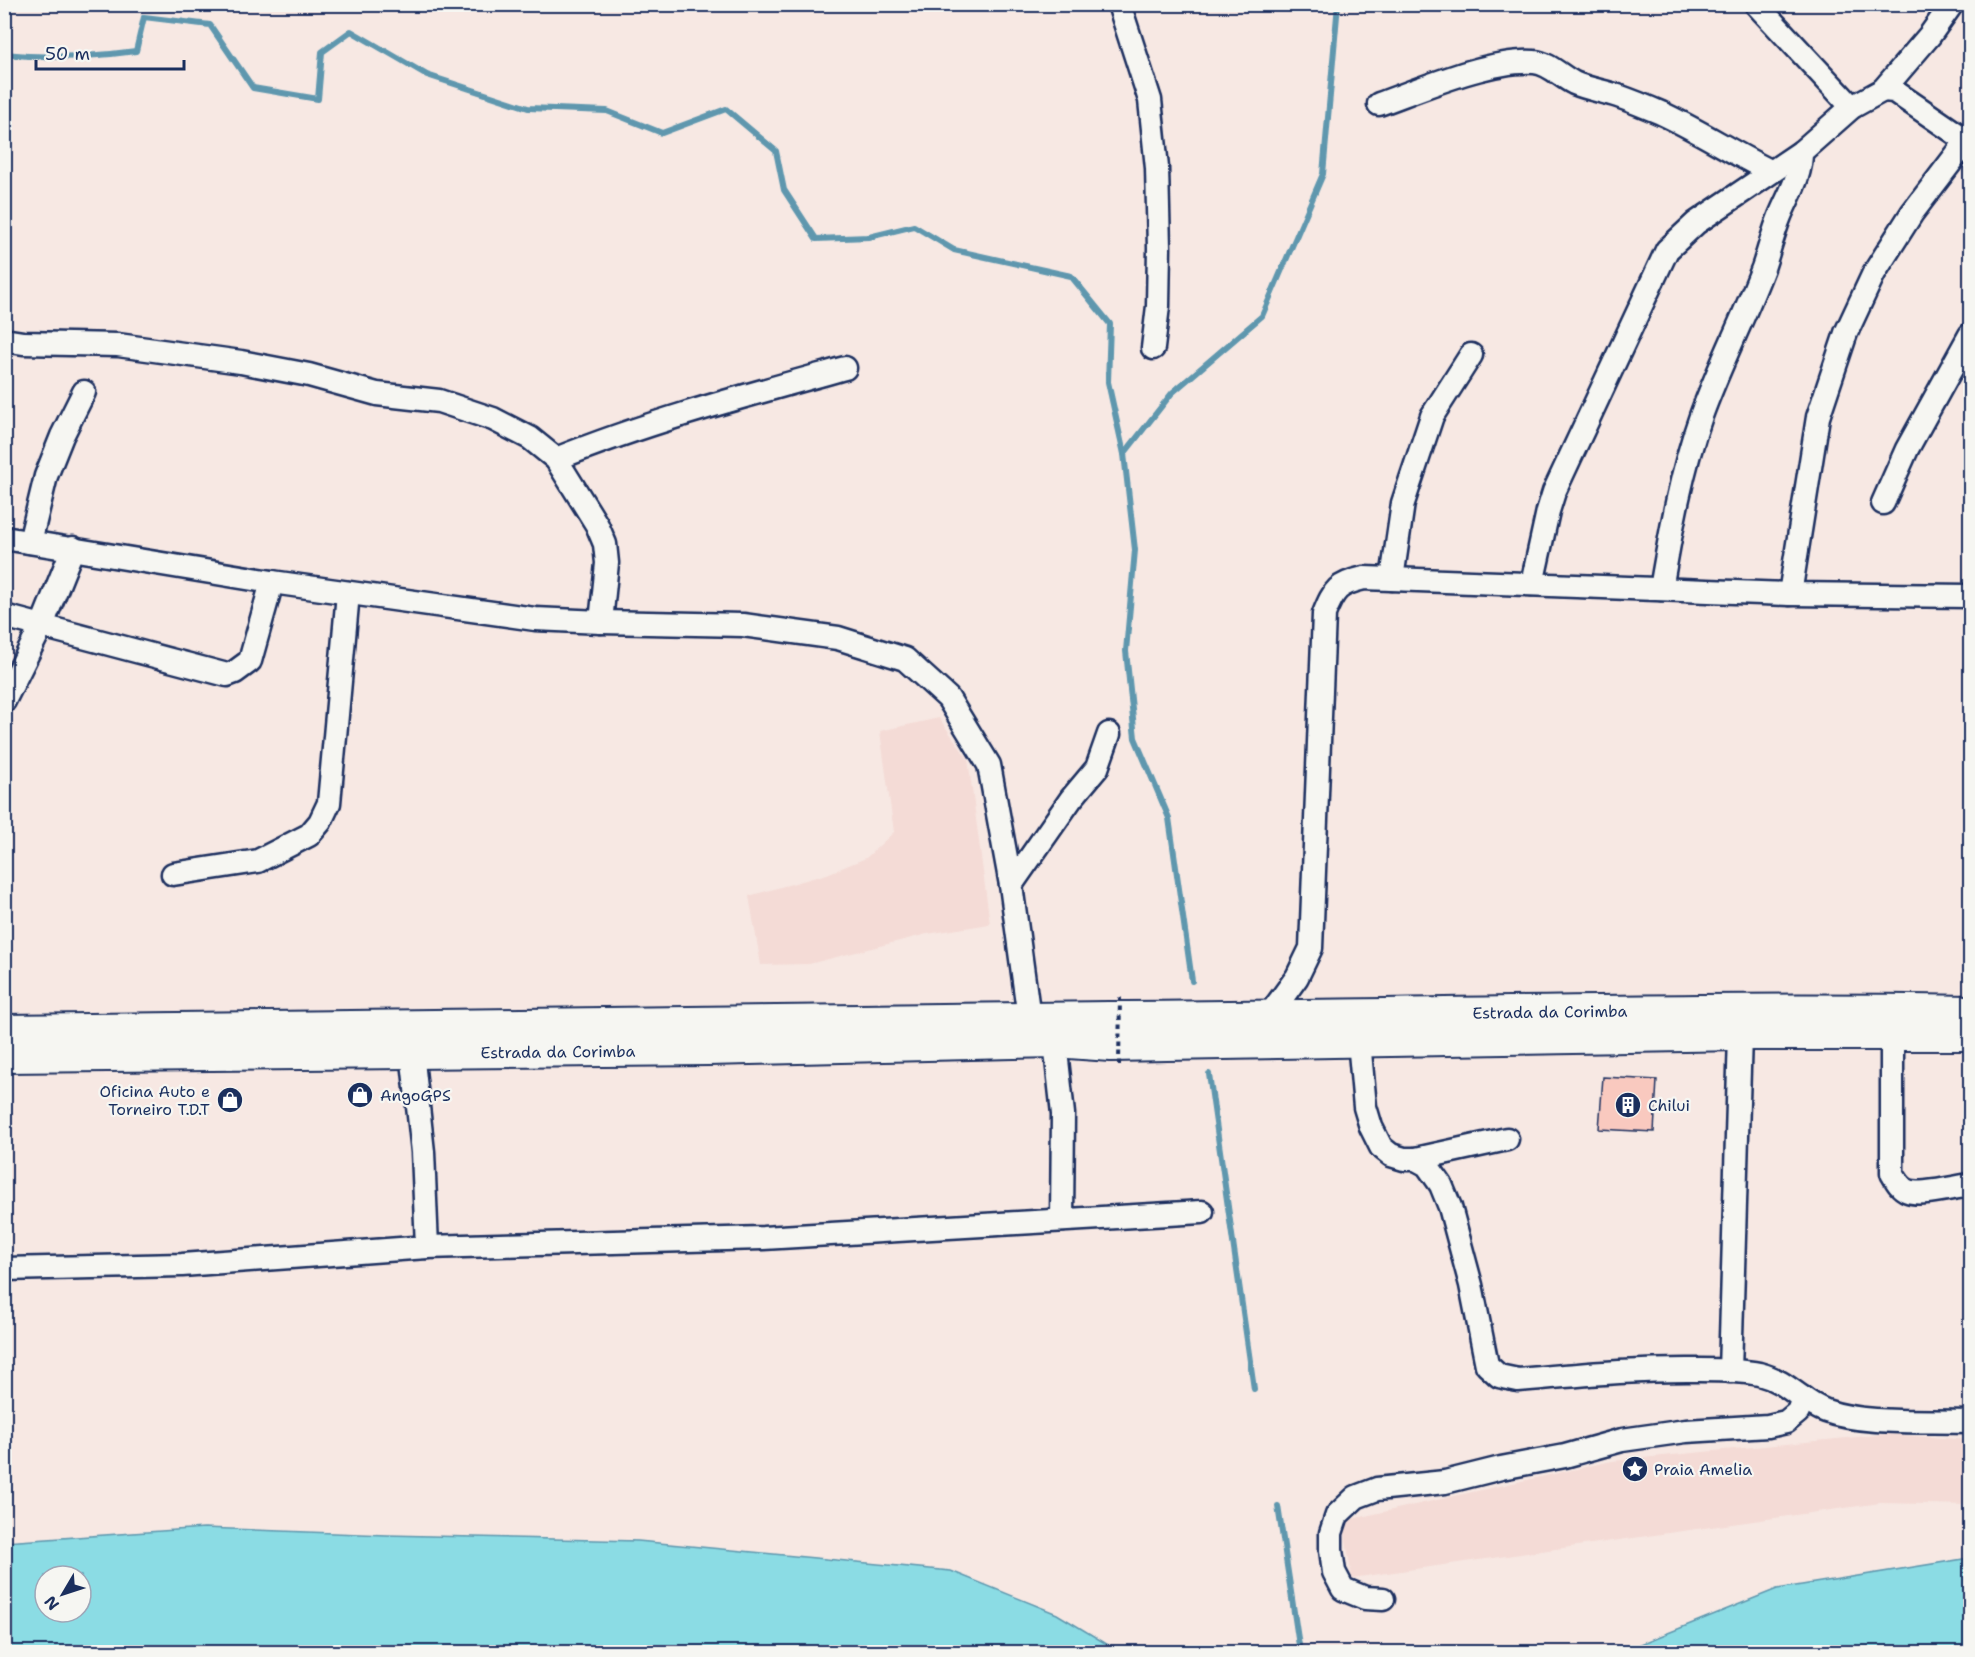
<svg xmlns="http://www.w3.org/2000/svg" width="1975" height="1657" font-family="'Shantell Sans',sans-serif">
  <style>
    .built { fill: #f4dbd6 }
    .water { fill: #8bdce4; stroke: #5e97ae; stroke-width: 1.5; fill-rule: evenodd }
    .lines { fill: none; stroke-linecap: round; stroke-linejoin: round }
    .stream { stroke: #5e97ae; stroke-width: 6 }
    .building { fill: #f9c9bf; stroke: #1b2f5e; stroke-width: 1.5 }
    .minor-casing { stroke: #1b2f5e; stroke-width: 27 }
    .major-casing { stroke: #1b2f5e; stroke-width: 34 }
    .minor { stroke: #f6f6f2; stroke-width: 22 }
    .major { stroke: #f6f6f2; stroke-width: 30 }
    .path-bridge { stroke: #1b2f5e; stroke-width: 4; stroke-dasharray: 4.5 4.5; stroke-linecap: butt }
    .labels { text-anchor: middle; stroke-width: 4.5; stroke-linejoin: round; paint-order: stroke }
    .street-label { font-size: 16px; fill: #1b2f5e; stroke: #f6f6f2 }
    .poi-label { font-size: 16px; fill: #1b2f5e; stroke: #f6f6f2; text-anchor: start }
  </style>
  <rect width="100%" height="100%" fill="#f7e8e3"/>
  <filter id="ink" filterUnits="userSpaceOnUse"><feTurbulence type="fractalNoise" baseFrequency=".0167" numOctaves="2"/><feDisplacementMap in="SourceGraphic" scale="12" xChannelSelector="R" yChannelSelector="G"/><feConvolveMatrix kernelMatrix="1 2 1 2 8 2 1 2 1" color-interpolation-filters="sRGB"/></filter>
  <g filter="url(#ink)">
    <!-- built -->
    <g class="built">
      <polygon points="939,718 968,759 990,924 927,934 809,964 761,965 749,896 827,874 866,858 894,832 880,731"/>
      <polygon points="1887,1434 1970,1440 1970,1505 1880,1503 1352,1578 1343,1521 1612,1461"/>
    </g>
    <!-- water -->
    <g class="water">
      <path d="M204 1528 387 1535 638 1541 951 1571 1057 1614 1120 1652H5V1542ZM45 1576H81V1612H45Z"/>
      <polygon points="1970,1558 1970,1652 1621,1652 1777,1589"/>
    </g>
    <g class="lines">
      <!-- stream -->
      <g class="stream">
        <path d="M4 54C49 59 92 57 136 51L144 17 210 25 253 88 318 99 322 52 351 31 427 75 528 108 607 111 662 133 726 109 776 151 784 190 816 239 869 237 914 226 954 250 1071 276 1110 324 1108 382 1124 454"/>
        <polyline points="1192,981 1169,818 1135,738 1126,651 1135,550 1124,454 1172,393 1262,316 1323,174 1338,4"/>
        <polyline points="1209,1074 1254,1389"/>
        <polyline points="1278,1506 1300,1652"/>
      </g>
    </g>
    <!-- building -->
    <polygon class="building" points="1603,1077 1657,1080 1654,1132 1599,1129"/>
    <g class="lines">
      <!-- minor casing -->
      <g class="minor-casing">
        <g id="minor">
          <polyline points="1119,4 1150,100 1157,168 1159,248 1158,306 1153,348"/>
          <polyline points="1756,4 1852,107"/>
          <polyline points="1883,90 1894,91 1970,143"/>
          <path d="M1379 104C1421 89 1490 59 1534 62 1549 63 1560 76 1574 83 1588 89 1603 91 1618 96 1632 101 1647 107 1661 113 1698 130 1733 153 1770 171"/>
          <polyline points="4,340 23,343 118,345 241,362 309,375 377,394 439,401 493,419 530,438 556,459 597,525 605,544 607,563 601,622"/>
          <path d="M556 459C650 421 748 395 845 368"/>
          <polyline points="1883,503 1907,449 1970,335"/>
          <polyline points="4,538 272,582 535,619 601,622 743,625 838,638 905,659 948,698 989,765 1011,885 1029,1018"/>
          <polyline points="30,542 46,476 62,436 84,392"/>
          <polyline points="1392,579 1403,503 1432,416 1471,355"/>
          <polyline points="1532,584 1548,511 1554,492 1667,250 1696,223 1715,210 1801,152 1852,107 1883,90 1930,35 1952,4"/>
          <path d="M1661 589C1671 531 1681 472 1701 416 1719 366 1744 318 1763 268 1769 251 1773 233 1780 216 1789 194 1801 177 1801 152"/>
          <polyline points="1790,594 1818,417 1846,333 1874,273 1912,213 1970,137"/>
          <polyline points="4,616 227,675 235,672 250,661 272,582"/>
          <polyline points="4,701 42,625 73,548"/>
          <polyline points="173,874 258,861 309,835 320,822 329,803 348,593"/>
          <polyline points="1011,885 1071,799 1097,768 1109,734"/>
          <path d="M1268 1017 1297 977 1311 948 1324 614C1334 589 1338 584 1364 578L1790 594 1970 596"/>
          <path d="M1892 1035V1173C1896 1180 1900 1188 1908 1191 1921 1196 1955 1187 1970 1185"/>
          <path d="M1359 1041 1365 1107 1371 1127 1381 1147 1391 1155 1404 1159H1416L1427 1165 1441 1185 1450 1207 1471 1285 1487 1365 1499 1376 1518 1380C1578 1375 1639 1369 1700 1370 1719 1370 1740 1370 1759 1374 1790 1382 1799 1401 1826 1411 1864 1425 1928 1420 1970 1422"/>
          <polyline points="1055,1042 1063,1114 1062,1220"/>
          <polyline points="412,1052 423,1152 427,1247"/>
          <polyline points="1416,1159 1507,1139"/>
          <polyline points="4,1269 182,1265 427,1247 763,1238 1202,1212"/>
          <polyline points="1730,1371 1740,1035"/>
          <polyline points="1383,1599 1365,1598 1343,1589 1334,1572 1331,1550 1331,1533 1337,1515 1356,1497 1377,1489 1445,1482 1501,1468 1565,1456 1622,1440 1686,1431 1768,1426 1786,1422 1798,1412 1803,1398"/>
        </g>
      </g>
      <!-- major casing -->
      <g class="major-casing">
        <g id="major">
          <path id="s1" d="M4 1030 1109 1017C1396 1016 1683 1006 1970 1011"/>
          <path id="s2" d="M4 1057 708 1050 1055 1042 1111 1046 1740 1035H1970"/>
        </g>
      </g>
      <!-- minor -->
      <use href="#minor" class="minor"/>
      <!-- major -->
      <use href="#major" class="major"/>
      <!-- path-bridge -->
      <polyline class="path-bridge" points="1119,1065 1120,996"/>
    </g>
  </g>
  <!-- icons -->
  <defs>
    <g id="shop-disc" transform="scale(1.35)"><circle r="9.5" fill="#1b2f5e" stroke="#f6f6f2"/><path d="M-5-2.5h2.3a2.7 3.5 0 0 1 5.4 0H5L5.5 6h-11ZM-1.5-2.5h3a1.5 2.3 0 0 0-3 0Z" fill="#fff"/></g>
    <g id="building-disc" transform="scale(1.35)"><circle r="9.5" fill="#1b2f5e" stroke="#f6f6f2"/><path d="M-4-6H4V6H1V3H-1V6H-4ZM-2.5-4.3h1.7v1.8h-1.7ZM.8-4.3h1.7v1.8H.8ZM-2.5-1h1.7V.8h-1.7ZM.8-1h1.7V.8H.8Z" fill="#fff"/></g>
    <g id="sight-disc" transform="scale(1.35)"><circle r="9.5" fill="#1b2f5e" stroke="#f6f6f2"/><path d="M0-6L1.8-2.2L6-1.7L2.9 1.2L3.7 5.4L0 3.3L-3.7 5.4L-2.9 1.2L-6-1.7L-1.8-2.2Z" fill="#fff"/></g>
  </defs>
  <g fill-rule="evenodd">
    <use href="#shop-disc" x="360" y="1095"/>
    <use href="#shop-disc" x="230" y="1100"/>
    <use href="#building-disc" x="1628" y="1105"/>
    <use href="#sight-disc" x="1635" y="1469"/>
  </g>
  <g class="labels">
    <!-- street labels -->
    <g class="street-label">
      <text dy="6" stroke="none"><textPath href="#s1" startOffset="1546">Estrada da Corimba</textPath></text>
      <text dy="6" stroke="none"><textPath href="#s2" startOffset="554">Estrada da Corimba</textPath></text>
    </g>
    <!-- poi labels -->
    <g class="poi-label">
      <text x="210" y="1097" text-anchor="end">Oficina Auto e<tspan x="210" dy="18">Torneiro T.D.T</tspan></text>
      <text x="380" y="1101">AngoGPS</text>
      <text x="1648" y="1111">Chilui</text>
      <text x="1654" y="1475">Praia Amelia</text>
    </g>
  </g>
  <!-- margin -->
  <rect width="1975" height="1657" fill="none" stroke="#f6f6f2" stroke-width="24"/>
  <rect x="12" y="12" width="1951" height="1633" fill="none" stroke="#1b2f5e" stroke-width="2" filter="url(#ink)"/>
  <!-- north arrow -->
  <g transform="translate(63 1594) rotate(231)"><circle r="28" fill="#f6f6f2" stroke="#9ea6b7" stroke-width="1.5"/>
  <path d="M0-4.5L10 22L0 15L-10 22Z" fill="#1b2f5e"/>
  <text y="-9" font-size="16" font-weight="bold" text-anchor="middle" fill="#1b2f5e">N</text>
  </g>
  <!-- scale -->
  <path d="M36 60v9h148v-9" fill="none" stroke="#1b2f5e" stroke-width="3"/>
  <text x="45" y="60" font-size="18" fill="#1b2f5e" stroke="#f6f6f2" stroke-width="4.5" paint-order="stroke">50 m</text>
</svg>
